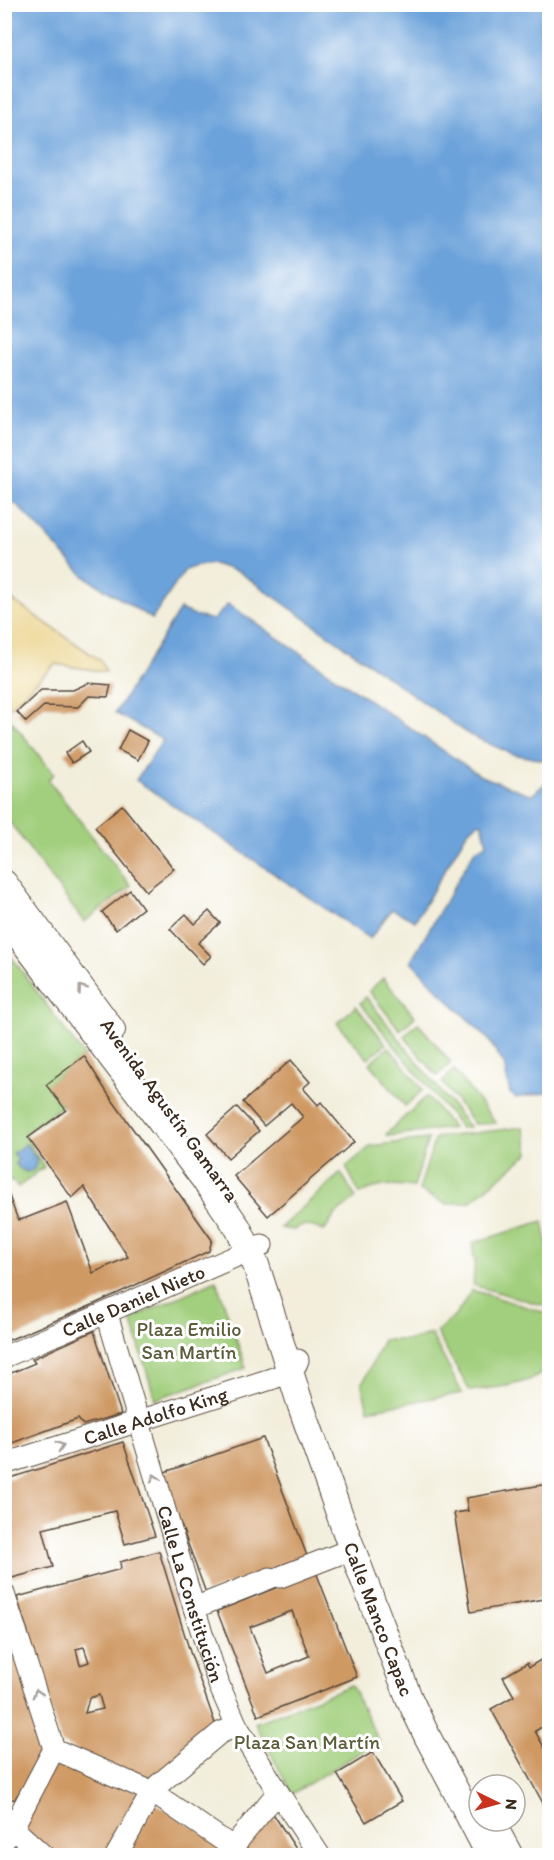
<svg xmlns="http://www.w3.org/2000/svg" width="554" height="1860" font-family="Itim,sans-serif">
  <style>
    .green { fill: #a1cf7d; stroke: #6e7c4e; stroke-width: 1.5 }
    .sand { fill: #eeda9e; stroke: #94825e; stroke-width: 1.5 }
    .water { fill: #6ca2da; stroke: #54667c; stroke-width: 1.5 }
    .building { fill: #cf9964; fill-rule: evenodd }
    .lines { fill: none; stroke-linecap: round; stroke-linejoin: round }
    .minor-casing { stroke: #56473a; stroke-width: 23 }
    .major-casing { stroke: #56473a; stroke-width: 28 }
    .minor { stroke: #fff; stroke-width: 21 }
    .major { stroke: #fff; stroke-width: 26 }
    .oneway { stroke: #a79f9a }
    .labels { text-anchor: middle; stroke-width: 6; stroke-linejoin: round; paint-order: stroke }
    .street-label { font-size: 20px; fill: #3b2a1e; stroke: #fff }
    .park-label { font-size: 20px; fill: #5a5c3a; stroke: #fff }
  </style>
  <rect width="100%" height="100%" fill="#fff"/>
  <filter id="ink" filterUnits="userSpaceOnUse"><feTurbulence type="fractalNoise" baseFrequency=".0167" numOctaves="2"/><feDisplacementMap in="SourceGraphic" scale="12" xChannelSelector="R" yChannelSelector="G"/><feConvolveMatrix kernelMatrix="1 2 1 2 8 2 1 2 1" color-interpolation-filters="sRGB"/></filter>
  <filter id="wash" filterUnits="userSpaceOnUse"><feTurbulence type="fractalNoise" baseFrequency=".008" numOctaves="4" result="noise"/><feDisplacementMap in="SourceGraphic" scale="24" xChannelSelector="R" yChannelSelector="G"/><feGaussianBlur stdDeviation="1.35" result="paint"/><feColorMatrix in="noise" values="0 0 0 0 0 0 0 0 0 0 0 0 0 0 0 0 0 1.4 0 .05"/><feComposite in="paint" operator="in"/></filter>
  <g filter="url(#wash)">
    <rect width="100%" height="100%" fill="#f2eedb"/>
    <!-- green -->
    <g class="green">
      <polygon points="5,713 54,774 48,780 131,886 84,922 5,816"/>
      <polygon points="4,947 84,1056 47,1085 62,1106 24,1134 44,1167 18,1187 12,1180 5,1182"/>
      <polygon points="383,978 415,1017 400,1030 369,991"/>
      <polygon points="366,997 469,1127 461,1128 360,1003"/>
      <polygon points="356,1006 386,1044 368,1059 337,1023"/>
      <polygon points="418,1023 451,1063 437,1076 404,1036"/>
      <polygon points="389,1047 423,1090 405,1106 370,1063"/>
      <polygon points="454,1070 496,1123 474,1124 442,1082"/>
      <polygon points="427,1096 453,1128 388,1136 386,1134"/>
      <polygon points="523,1127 529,1153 470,1202 446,1204 419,1190 435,1138"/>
      <path d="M428 1139 414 1187C395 1184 376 1184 360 1194L346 1167 371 1146Z"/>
      <path d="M341 1173 356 1198 336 1214 324 1231C314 1227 303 1221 294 1230L280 1228Z"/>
      <polygon points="543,1221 549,1254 549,1307 473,1285 475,1262 472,1243"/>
      <polygon points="216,1280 246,1368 155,1399 131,1319"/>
      <path d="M472 1290 549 1314 548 1361 544 1362 547 1369C530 1386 494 1387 470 1391L436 1332 456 1315Z"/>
      <polygon points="431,1334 462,1393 368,1410 362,1385 383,1340 410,1340"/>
      <polygon points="351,1685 379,1741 292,1794 255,1723"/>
    </g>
    <!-- sand -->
    <polygon class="sand" points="5,595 101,661 106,672 55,664 5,712"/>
    <!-- water -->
    <g class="water">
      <polygon points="5,4 549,5 549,761 512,754 470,735 239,572 213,564 196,566 185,570 152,619 84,576 18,506 5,497"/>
      <polygon points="228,604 481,776 532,795 549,780 549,1092 516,1098 510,1093 504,1064 488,1039 437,989 411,961 475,850 487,844 482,823 478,823 467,832 415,921 392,909 370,939 136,780 163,740 115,713 180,609 196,616 213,620"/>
      <path d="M26 1144 37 1160C35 1176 23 1174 15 1163L18 1160 13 1153Z"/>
    </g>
    <g id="blocks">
      <!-- building -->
      <g class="building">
        <polygon points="88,683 111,685 108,697 89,696 78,707 44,706 26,722 17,712 41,690 73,690"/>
        <polygon points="128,730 148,741 138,760 118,750"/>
        <polygon points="82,741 89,752 72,763 65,753"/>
        <polygon points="122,805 174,869 146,891 95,827"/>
        <polygon points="130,890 143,908 116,930 102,912"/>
        <polygon points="209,911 220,923 198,943 211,956 203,964 170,929 186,914 195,924"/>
        <polygon points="84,1056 108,1094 212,1240 209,1251 90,1306 4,1342 4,1183 18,1220 26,1218 67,1202 93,1273 128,1257 84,1187 72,1198 28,1138 66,1110 46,1085"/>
        <polygon points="291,1060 310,1082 303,1088 318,1105 321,1102 354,1142 268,1216 234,1176 303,1117 291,1103 264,1126 243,1102"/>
        <polygon points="237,1107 259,1131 228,1158 207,1134"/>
        <polygon points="94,1331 121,1414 83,1425 78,1419 4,1446 4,1376 35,1363 32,1359"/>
        <polygon points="263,1438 307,1556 206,1593 162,1473"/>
        <polygon points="123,1442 155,1536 125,1544 115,1511 43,1529 53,1567 12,1578 4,1555 4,1480"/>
        <polygon points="548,1484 549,1598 471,1612 454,1513 468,1511 466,1498"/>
        <path d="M159 1551 190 1652 217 1729 149 1782 61 1743 17 1597 121 1569 120 1562ZM84 1647 89 1662 80 1665 76 1649ZM99 1695 103 1709 85 1713 89 1698Z"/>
        <path d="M316 1572 357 1677 258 1716 217 1611ZM292 1611 309 1656 268 1673 250 1627Z"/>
        <polygon points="16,1647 47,1748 15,1799 4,1800 4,1753 9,1743 4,1741 4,1651"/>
        <polygon points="549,1655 549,1723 535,1731 549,1756 549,1814 491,1709 514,1696 503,1677 527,1663 529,1667"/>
        <polygon points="373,1752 402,1801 366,1822 337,1774"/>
        <polygon points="56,1756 144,1794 109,1856 49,1856 18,1827"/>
        <polygon points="156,1803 229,1850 225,1856 124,1856"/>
        <polygon points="270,1809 298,1852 294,1856 233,1856"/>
        <polygon points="16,1838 34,1856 4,1856 4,1849"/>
      </g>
    </g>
  </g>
  <g filter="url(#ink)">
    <use href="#blocks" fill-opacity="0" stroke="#56473a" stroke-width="1.5"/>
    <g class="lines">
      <!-- minor casing -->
      <g class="minor-casing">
        <g id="minor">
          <path id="s1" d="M107 1314 194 1608 219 1685 237 1726 278 1792 320 1856"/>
          <path id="s2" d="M4 1357 262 1245"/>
          <path id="s3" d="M4 1464 271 1379C283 1374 294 1373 298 1360"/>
          <polyline points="280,1577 352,1549"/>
          <polyline points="4,1594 54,1749 152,1792 234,1848"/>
          <polyline points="194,1608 270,1578"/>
          <polyline points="5,1818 13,1828 44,1856"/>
          <polyline points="4,1840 9,1835 54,1749"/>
          <polyline points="116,1856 152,1792 158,1785 220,1733 237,1726"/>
          <polyline points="229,1856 240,1838 278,1792"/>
        </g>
      </g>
      <!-- major casing -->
      <g class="major-casing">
        <g id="major">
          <polyline points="4,883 112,1030"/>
          <path id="s4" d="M4 916 204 1179 238 1228 256 1265 301 1406 349 1541 409 1698 427 1736 490 1856"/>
          <polyline points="491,1821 510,1856"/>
        </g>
      </g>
      <!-- minor -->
      <use href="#minor" class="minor"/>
      <!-- major -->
      <use href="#major" class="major"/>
    </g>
    <!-- one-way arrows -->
    <defs><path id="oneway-chevron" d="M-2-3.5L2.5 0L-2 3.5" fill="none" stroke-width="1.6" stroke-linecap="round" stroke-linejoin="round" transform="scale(1.5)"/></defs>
    <g class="oneway">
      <use href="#oneway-chevron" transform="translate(82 989) rotate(-126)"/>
      <use href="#oneway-chevron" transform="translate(60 1446) rotate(-18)"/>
      <use href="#oneway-chevron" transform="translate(155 1478) rotate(-107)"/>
      <use href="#oneway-chevron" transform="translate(37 1693) rotate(-107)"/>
    </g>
  </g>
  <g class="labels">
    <!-- street labels -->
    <g class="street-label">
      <text transform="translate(170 1110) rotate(54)" y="7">Avenida Agustín Gamarra</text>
      <text dy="7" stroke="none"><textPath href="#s2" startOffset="141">Calle Daniel Nieto</textPath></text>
      <text dy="7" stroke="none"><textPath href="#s3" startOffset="159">Calle Adolfo King</textPath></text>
      <text dy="7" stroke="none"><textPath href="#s1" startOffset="292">Calle La Constitución</textPath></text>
      <text dy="7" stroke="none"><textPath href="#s4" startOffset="806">Calle Manco Capac</textPath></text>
    </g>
    <!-- park labels -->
    <g class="park-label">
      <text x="189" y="1336">Plaza Emilio<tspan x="189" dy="23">San Martín</tspan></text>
      <text x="307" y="1749">Plaza San Martín</text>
    </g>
  </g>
  <!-- margin -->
  <rect width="554" height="1860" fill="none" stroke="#fff" stroke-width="24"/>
  <!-- north arrow -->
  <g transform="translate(497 1803) rotate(95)"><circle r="28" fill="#ffffff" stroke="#b1aaa5" stroke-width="1.5"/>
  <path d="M0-4.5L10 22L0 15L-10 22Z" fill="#c8321e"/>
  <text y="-9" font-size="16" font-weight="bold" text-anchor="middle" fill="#3b2a1e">N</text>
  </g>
</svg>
